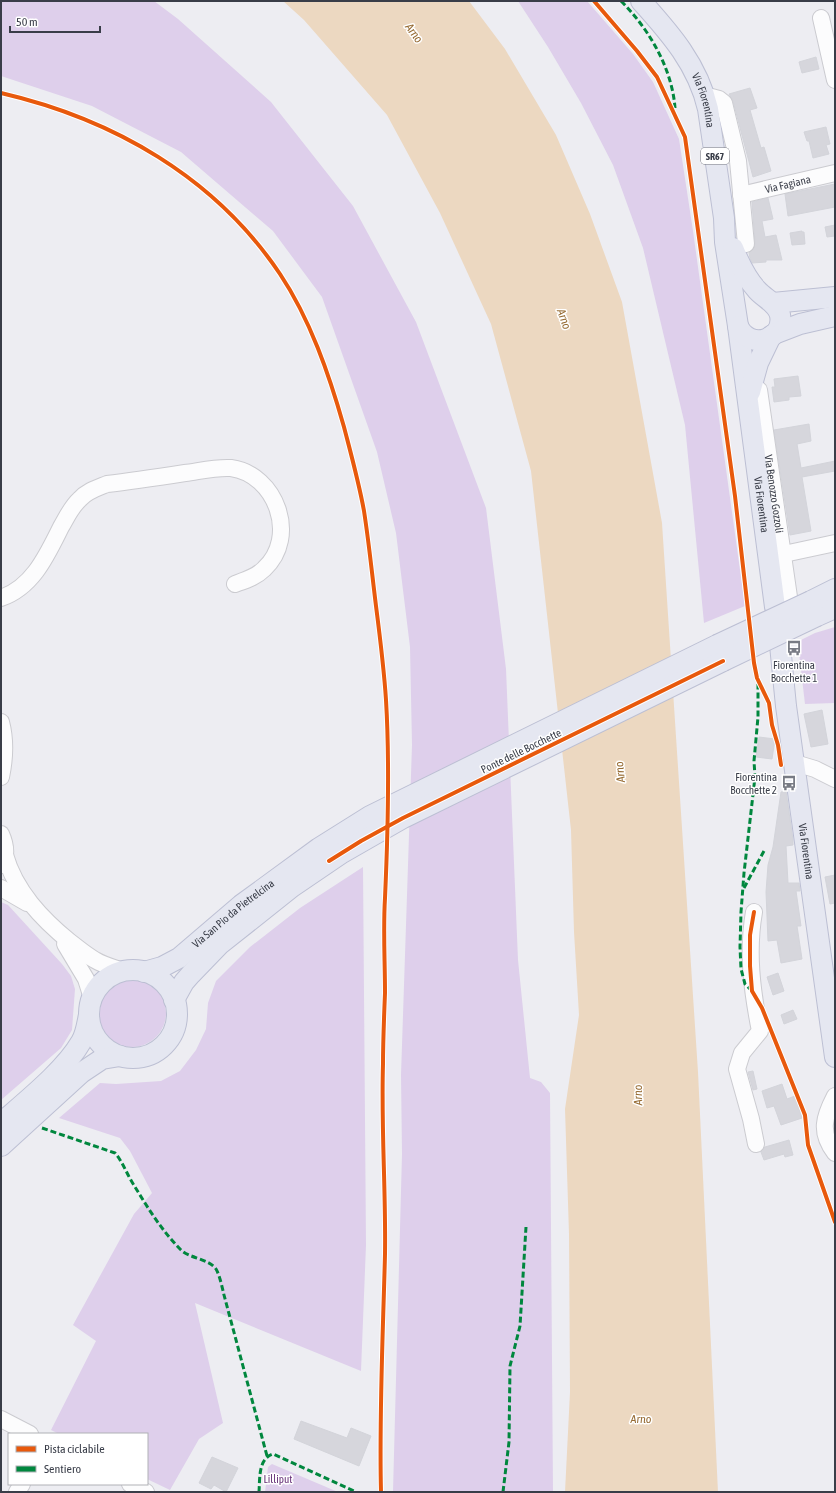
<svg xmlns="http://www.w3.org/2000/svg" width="836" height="1493" font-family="'Asap Condensed',sans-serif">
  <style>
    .green { fill: #decfeb }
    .water { fill: #ecd8c1 }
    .building { fill: #d6d6dc; stroke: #d3d4da }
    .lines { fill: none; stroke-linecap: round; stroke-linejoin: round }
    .minor-casing { stroke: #cbcbd0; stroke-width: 18 }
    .major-casing { stroke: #bcbfd3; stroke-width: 22 }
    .minor { stroke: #fcfcfd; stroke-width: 16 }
    .major { stroke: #e5e7f1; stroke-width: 20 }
    .major-bridge-casing { stroke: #bcbfd3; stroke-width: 22; stroke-linecap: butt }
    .major-bridge { stroke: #e5e7f1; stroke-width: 20 }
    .quiet { stroke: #00873e; stroke-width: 3; stroke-dasharray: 6 3; stroke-linecap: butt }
    .cycleway-casing { stroke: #fff; stroke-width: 6 }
    .cycleway { stroke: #e8590c; stroke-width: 4 }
    .labels { text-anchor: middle; stroke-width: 3; stroke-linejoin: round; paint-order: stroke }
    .shield { fill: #fff; stroke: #74777f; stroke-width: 1 }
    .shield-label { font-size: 10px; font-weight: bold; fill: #393d48 }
    .street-label { font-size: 11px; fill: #393d48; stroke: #fff }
    .poi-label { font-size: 11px; fill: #393d48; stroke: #fff }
    .park-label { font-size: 11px; fill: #663077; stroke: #fff }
    .water-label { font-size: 12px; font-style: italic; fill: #966b33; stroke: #fff }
  </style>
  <rect width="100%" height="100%" fill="#ededf2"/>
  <!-- green -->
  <g class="green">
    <polygon points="1,1 154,1 178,19 271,102 353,206 416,322 486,508 506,669 518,960 530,1078 541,1082 550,1093 553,1492 393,1492 402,1154 401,1075 412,745 410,647 396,533 377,452 322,297 273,231 181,152 92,106 1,76"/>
    <polygon points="518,1 587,1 633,54 653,82 679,139 693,231 745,606 704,623 685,425 643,248 613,165 581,103 548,47"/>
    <polygon points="835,627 835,703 805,704 799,653 799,641 815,633"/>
    <polygon points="363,867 366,1245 361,1371 195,1303 223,1423 199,1439 170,1490 147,1479 147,1434 59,1434 51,1430 96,1341 73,1325 134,1214 152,1193 130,1151 120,1138 59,1118 100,1083 116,1084 161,1081 180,1071 196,1050 206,1029 208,1003 216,981 250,947 300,908"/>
    <polygon points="1,902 8,905 62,964 71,976 75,989 72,1030 61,1048 1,1100"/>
    <circle cx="132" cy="1013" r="34"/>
    <polygon points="272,1464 338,1492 265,1492 268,1467"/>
  </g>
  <!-- water -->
  <polygon class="water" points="283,1 469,1 505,49 556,135 590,214 622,302 662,523 698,1072 718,1492 565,1492 570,1392 569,1234 565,1109 579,1015 574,932 571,830 531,471 491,324 440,213 387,115 304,20"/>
  <!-- building -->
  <g class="building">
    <polygon points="816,57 819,69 802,73 799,62"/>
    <polygon points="750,88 757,108 750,110 761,148 764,147 771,171 753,177 733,101 729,94"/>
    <polygon points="826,127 830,144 826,145 829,154 813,158 809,141 807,141 804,132"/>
    <polygon points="835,184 835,207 788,216 785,194"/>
    <polygon points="768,198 773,219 762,221 765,237 776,235 782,260 766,260 766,262 752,263 750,258 749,253 754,248 755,243 752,202"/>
    <polygon points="835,225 835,236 827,237 825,227"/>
    <polygon points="802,231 802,232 804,232 805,244 792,245 790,233"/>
    <polygon points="798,376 801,396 789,397 789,400 774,402 772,387 775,387 774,379"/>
    <polygon points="809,424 811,441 797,444 801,468 835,461 835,471 802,477 811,531 790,535 774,430"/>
    <polygon points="822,710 828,744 811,747 804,714"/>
    <polygon points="759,737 775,739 772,759 756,757"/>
    <polygon points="786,791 793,840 793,845 786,846 788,883 799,883 800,891 796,891 801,926 797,926 802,959 781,963 777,940 768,941 766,892 768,865 773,847 781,792"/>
    <polygon points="835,875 835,903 830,904 825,877"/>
    <polygon points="778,973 784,991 773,995 767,977"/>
    <polygon points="793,1010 797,1019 784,1024 781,1015"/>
    <polygon points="753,1071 757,1089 753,1090 748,1072"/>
    <polygon points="782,1084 787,1099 795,1096 802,1118 781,1125 774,1106 767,1108 762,1091"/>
    <polygon points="789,1140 793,1155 785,1157 784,1154 764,1160 761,1152 765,1147"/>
    <polygon points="301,1421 347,1438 351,1428 371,1436 359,1466 294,1439"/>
    <polygon points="212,1457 238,1468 226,1492 214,1485 211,1489 199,1483"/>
  </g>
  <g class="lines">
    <!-- minor casing -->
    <g class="minor-casing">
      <g id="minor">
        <polyline points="821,18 835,80"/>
        <polyline points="704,95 719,99 724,103 738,161 746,244"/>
        <path id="s1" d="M741 195 835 173"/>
        <path id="s2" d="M759 390 789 597"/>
        <polyline points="784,554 835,543"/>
        <path d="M1 598C33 587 47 555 61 527 67 517 71 507 80 499 87 491 97 488 107 484 133 481 159 477 185 473 200 471 216 467 231 468 276 474 299 537 264 569 256 577 246 580 235 584"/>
        <path d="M1 722C6 741 5 758 1 777"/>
        <polyline points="795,763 815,769 835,779"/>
        <path d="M1 834C6 845 7 855 2 865"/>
        <path d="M5 855C15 891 42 919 70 942 78 948 86 955 95 960 103 965 114 968 123 971"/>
        <polyline points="1,888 27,903"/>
        <path d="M754 912C747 952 752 991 760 1031L742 1053 737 1069 751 1119 756 1144"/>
        <polyline points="65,944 86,979 92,998"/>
        <path d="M835 1096C824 1117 819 1132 835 1153"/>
        <polyline points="1,1419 30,1434"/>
        <polyline points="130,1484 146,1492"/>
        <polyline points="17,1492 22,1484"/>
      </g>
    </g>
    <!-- major casing -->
    <g class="major-casing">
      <g id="major">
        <path id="s3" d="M641 1C670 33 698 65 708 109L724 218 725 242 738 326 775 607"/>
        <path d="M733 248C739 263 746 278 757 290 765 299 777 303 780 315 785 340 749 351 738 326"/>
        <polyline points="773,303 835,297"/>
        <polyline points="774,334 800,324 835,316"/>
        <polyline points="750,392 758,363 771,336"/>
        <polyline points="811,601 835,589"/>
        <polyline points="817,616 835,608"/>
        <path id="s4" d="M780 645 786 706 835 1057"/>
        <circle cx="133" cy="1014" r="44"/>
        <path id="s5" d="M144 972 162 967 179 958 241 905 319 848 370 816 717 645"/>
        <polyline points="174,1000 184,982 191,974 219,945 292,887 342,853 403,818 723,661"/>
        <path d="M1 1123C26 1101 65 1070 81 1042 86 1034 87 1024 89 1015"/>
        <polyline points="1,1146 81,1073 102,1059 120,1056"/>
      </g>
    </g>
    <!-- minor -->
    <use href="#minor" class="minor"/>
    <!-- major -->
    <use href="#major" class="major"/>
    <!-- major-bridge casing -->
    <g class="major-bridge-casing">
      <g id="major-bridge">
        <polyline points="717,645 811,601"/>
        <polyline points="723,661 817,616"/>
      </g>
    </g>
    <!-- major-bridge -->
    <use href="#major-bridge" class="major-bridge"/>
    <!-- quiet -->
    <g class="quiet">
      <path d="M621 1C649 29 672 68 675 108"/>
      <polyline points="744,888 764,851"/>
      <polyline points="752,991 745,984 741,969 740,947 741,912 744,873 755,777 754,761 758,717 758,684"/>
      <path d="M42 1128 115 1153C122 1161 126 1172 132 1182 146 1205 161 1230 181 1250 189 1258 209 1259 216 1269 220 1276 222 1287 224 1295L267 1456"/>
      <path d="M259 1492C260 1478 258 1459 273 1454L356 1492"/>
      <polyline points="503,1492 509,1442 510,1366 520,1326 526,1227"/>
    </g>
    <!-- cycleway casing -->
    <g class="cycleway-casing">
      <g id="cycleway">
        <polyline points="594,1 637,51 657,77 685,137 735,496 754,663 757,678 769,703 772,725 778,745 781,765"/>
        <path d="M1 93C113 119 215 177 280 274 310 319 329 374 344 427 351 454 359 483 364 511 369 543 372 574 376 606 380 637 384 669 386 700 390 766 388 832 385 898 383 930 385 961 385 993 384 1017 383 1041 383 1064 381 1128 386 1191 385 1254 383 1334 379 1413 381 1492"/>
        <polyline points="329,861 361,841 403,818 723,661"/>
        <polyline points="754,912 750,935 750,966 752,991 762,1008 805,1115 808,1145 835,1222"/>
      </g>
    </g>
    <!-- cycleway -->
    <use href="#cycleway" class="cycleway"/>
  </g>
  <!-- icons -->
  <defs>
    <g id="bus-bare" transform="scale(1.2)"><path d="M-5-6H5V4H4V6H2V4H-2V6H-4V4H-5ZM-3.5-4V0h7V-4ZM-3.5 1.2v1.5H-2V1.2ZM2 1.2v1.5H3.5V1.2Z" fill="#787b84" stroke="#fff" stroke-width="2.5" paint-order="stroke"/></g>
  </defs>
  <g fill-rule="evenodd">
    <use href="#bus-bare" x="794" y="648"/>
    <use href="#bus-bare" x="789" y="783"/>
  </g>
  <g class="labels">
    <!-- shield labels -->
    <rect class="shield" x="701" y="148" width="28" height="16" rx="3"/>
    <g class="shield-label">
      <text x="715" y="160">SR67</text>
    </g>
    <!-- street labels -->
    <g class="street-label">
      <text dy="4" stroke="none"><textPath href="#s3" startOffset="119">Via Fiorentina</textPath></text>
      <text dy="4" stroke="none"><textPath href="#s1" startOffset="48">Via Fagiana</textPath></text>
      <text dy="4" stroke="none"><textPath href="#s2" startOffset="105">Via Benozzo Gozzoli</textPath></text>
      <text dy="4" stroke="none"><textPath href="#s3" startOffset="528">Via Fiorentina</textPath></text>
      <text transform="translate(521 751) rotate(-26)" y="4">Ponte delle Bocchette</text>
      <text dy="4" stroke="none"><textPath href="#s4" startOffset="208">Via Fiorentina</textPath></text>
      <text dy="4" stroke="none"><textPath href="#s5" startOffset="108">Via San Pio da Pietrelcina</textPath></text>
    </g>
    <!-- poi labels -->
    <g class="poi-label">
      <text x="794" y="669">Fiorentina<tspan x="794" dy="13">Bocchette 1</tspan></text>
      <text x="777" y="781" text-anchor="end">Fiorentina<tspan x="777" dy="13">Bocchette 2</tspan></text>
    </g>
    <!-- park labels -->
    <g class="park-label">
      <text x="278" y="1483">Lilliput</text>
    </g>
    <!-- water labels -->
    <g class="water-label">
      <text transform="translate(414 33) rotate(54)" y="4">Arno</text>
      <text transform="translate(564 319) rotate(71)" y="4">Arno</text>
      <text transform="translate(620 772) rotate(-95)" y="4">Arno</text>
      <text transform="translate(638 1095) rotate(-91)" y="4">Arno</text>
      <text x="641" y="1423">Arno</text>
    </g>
  </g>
  <!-- border -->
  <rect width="836" height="1493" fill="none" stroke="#393d48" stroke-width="4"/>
  <!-- legend -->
  <rect x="8" y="1433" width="140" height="52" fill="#ffffff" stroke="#b0b1b6"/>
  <rect x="16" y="1446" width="20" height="6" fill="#e8590c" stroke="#b0b1b6"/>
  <text x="44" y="1453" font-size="12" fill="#393d48">Pista ciclabile</text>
  <rect x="16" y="1466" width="20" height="6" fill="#00873e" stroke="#b0b1b6"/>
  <text x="44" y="1473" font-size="12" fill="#393d48">Sentiero</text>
  <!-- scale -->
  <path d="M10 26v6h90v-6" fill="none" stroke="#393d48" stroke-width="2"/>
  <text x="16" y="26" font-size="12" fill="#393d48" stroke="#ffffff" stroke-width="3" paint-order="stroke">50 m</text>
</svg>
